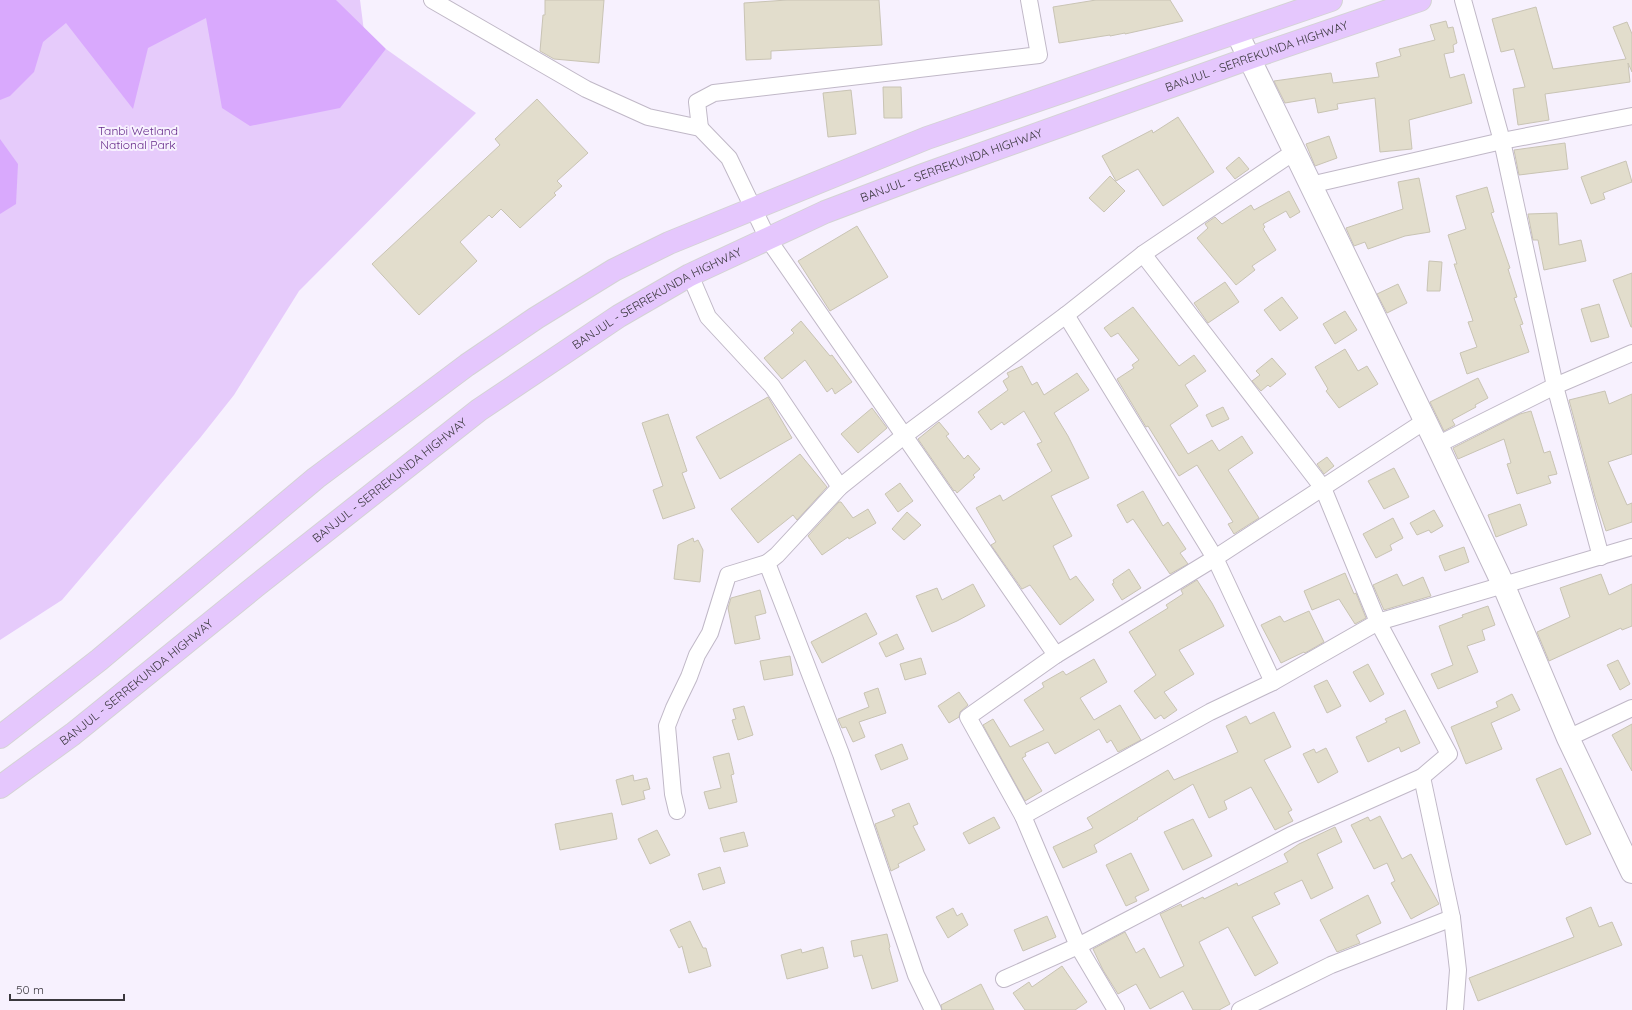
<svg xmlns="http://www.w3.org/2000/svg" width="1632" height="1010" font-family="Quicksand,sans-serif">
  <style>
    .green { fill: #e6cbfb }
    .water { fill: #d9a9fd }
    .building { fill: #e2ddcc; stroke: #c9c4b4 }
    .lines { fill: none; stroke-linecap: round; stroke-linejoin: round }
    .street-casing { stroke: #c0b8c7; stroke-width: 18 }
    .secondary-casing { stroke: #c0b8c7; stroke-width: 24 }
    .highway-casing { stroke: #d4d3d5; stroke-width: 24 }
    .street { stroke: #fff; stroke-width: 16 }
    .secondary { stroke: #fff; stroke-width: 22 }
    .highway { stroke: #e5c7fd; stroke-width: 22 }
    .labels { text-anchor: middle; stroke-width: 4; stroke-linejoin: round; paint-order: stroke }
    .street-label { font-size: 12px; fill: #3b383e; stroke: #f7f1fe }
    .park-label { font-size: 12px; fill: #662b8a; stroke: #f7f1fe }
  </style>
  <rect width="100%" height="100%" fill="#f7f1fe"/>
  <!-- green -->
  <polygon class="green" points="0,0 360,0 369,70 386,49 476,113 299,291 234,395 200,438 62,600 0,640"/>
  <!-- water -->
  <g class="water">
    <polygon points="0,0 336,0 386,49 340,108 250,126 222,108 206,18 148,48 133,109 66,23 43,42 34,72 10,96 0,100"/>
    <polygon points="0,139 18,164 16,204 0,214"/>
  </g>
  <!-- building -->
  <g class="building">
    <polygon points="545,0 604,0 599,63 554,59 540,51 543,15 545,15"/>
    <polygon points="787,0 879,0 882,45 771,51 771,59 746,60 744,3"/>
    <polygon points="1096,0 1170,0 1183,21 1125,34 1125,33 1110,36 1110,35 1059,43 1053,7"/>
    <polygon points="1536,7 1553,69 1626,59 1613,27 1627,22 1632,34 1632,72 1628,63 1630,82 1545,94 1549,120 1518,125 1513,89 1525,87 1514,49 1501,52 1492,19"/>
    <polygon points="1446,21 1448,28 1453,27 1457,43 1453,45 1454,52 1444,54 1450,78 1464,74 1472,103 1409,120 1412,149 1380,152 1375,98 1337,104 1338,109 1318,113 1315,98 1285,103 1274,81 1331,73 1333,83 1379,77 1376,63 1401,56 1399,49 1435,40 1430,25"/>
    <polygon points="883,87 901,87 902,118 884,118"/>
    <polygon points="851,90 856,134 828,137 823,93"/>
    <polygon points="537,99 588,153 557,181 562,186 554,193 556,195 520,228 501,209 492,218 489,215 460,242 477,261 419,315 372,264 500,145 495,139"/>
    <polygon points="1178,117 1214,172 1163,206 1138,169 1116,181 1102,156 1152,130 1153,133"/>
    <polygon points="1329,136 1337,158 1315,166 1306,144"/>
    <polygon points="1565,143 1568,169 1519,175 1514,150"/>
    <polygon points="1239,157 1249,169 1235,179 1226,168"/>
    <polygon points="1626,161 1632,182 1603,193 1605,199 1591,204 1581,177"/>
    <polygon points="1110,176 1125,191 1104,212 1089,198"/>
    <polygon points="1419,178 1430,232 1405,236 1368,249 1365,242 1354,246 1346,228 1403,209 1398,182"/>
    <polygon points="1487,187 1494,212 1491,213 1510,268 1508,269 1517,297 1514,298 1523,324 1520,325 1529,352 1467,374 1460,353 1477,347 1468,322 1473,321 1454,264 1457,264 1448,235 1466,229 1456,196"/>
    <polygon points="1289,191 1300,212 1290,218 1286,211 1263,224 1265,227 1263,229 1276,250 1252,266 1255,270 1236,285 1197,238 1208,228 1205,224 1215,217 1222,224 1251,205 1254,210"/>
    <polygon points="1557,213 1559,245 1581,240 1586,261 1544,270 1538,240 1533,240 1528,214"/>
    <polygon points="857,226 888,277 830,311 798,261"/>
    <polygon points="1429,261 1442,262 1440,291 1427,291"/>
    <polygon points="1632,273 1632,327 1631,327 1613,280"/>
    <polygon points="1225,282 1239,302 1208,323 1194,303"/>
    <polygon points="1398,284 1407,303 1387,313 1377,294"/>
    <polygon points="1282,297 1298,318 1280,331 1264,310"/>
    <polygon points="1599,304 1609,337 1591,342 1581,309"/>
    <polygon points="1133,307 1179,366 1194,355 1206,371 1185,385 1198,406 1170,425 1188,454 1212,440 1219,451 1242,436 1253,453 1228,470 1259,518 1234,534 1228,524 1233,522 1197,465 1179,476 1148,426 1146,427 1117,379 1134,368 1132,365 1139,360 1118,333 1111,337 1104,328"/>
    <polygon points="1345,311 1357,330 1335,344 1323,324"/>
    <polygon points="801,321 830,356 832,355 852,382 835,394 832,388 827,392 805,360 782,379 764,358 794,333 791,330"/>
    <polygon points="1345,349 1358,371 1367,366 1378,384 1339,408 1326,391 1328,389 1315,367"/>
    <polygon points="1272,358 1286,374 1270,387 1268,385 1261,391 1252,381 1260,375 1256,371"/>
    <polygon points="1022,366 1032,385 1037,382 1044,395 1077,373 1089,390 1054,413 1068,436 1089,478 1051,496 1072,536 1053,546 1070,580 1076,576 1094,600 1060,625 1030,585 1022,589 991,545 996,542 976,508 1000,495 1003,501 1052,471 1037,444 1042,442 1024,411 1004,425 1002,422 991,430 978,412 1008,390 1003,381 1009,377 1007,373"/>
    <polygon points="1478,378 1488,398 1475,405 1476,407 1452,420 1455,425 1444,431 1430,402"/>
    <polygon points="1605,391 1609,404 1632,394 1632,454 1608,462 1627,505 1632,503 1632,522 1606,531 1595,497 1569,400"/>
    <polygon points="768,397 792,438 720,479 696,437"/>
    <polygon points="1223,407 1229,419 1212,427 1206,415"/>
    <polygon points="872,408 887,428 858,453 841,434"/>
    <polygon points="1531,411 1544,453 1550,451 1557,474 1548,476 1551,483 1517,494 1507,464 1511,463 1504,439 1458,459 1453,448 1520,414"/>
    <polygon points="668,414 687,471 682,473 695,508 663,519 653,490 663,486 642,423"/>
    <polygon points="939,422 949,434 946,436 964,459 968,455 980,469 973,475 975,477 957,493 955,490 954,491 918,439"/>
    <polygon points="800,454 827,487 797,520 793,515 758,543 731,509"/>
    <polygon points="1327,457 1334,466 1324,474 1317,464"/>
    <polygon points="1394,468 1409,497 1384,509 1368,481"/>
    <polygon points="900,483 913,501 898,512 885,494"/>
    <polygon points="1143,491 1163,526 1168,522 1186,549 1180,553 1188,564 1170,574 1133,519 1127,523 1117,505"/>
    <polygon points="839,502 841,502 853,518 868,509 876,523 849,539 848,537 822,555 808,536"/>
    <polygon points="1520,504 1527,525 1496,537 1488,515"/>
    <polygon points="1434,510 1443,526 1431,533 1429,530 1417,535 1410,523"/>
    <polygon points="907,512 921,525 904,540 892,529"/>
    <polygon points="1393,518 1403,538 1390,545 1392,550 1376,558 1363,534"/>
    <polygon points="693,538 694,542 698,540 703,550 700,582 674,579 678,545"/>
    <polygon points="1464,547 1469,562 1445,571 1439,556"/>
    <polygon points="1129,569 1141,588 1122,600 1112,584 1114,583 1113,580"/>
    <polygon points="1345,573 1354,594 1356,593 1366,618 1355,624 1339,599 1312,610 1304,591"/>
    <polygon points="1397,574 1403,586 1423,577 1431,596 1384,610 1373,585"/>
    <polygon points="1601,574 1609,595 1632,584 1632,626 1622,630 1621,628 1549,661 1537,632 1570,617 1560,588"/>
    <polygon points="1197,580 1212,603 1224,626 1179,650 1194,674 1164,692 1177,710 1164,719 1161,715 1155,719 1134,691 1156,675 1129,632 1168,608 1166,605 1183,594 1181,590"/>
    <polygon points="973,584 985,606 957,621 932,632 916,596 937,588 942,600"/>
    <polygon points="760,590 766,613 755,616 760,639 735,644 728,608 731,598"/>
    <polygon points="1488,606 1495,625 1482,630 1485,640 1467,646 1478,672 1438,689 1431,674 1453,665 1439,626 1463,617 1462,615"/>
    <polygon points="1309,611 1324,642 1305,653 1304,652 1281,663 1261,625 1280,616 1284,622"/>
    <polygon points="866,613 877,634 822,663 811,642"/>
    <polygon points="897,634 904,649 886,657 879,643"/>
    <polygon points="790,656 793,675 764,680 760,661"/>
    <polygon points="921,658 926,674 905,680 900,664"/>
    <polygon points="1094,659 1107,682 1080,698 1094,720 1120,705 1141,740 1118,752 1111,740 1107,743 1099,729 1055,754 1048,742 1025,753 1026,756 1022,758 1042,791 1025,801 983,725 993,719 1010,747 1044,730 1024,700 1044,687 1042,683 1063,671 1066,675"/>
    <polygon points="1618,660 1630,684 1620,690 1607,665"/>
    <polygon points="1368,664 1384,694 1370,702 1353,672"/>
    <polygon points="1327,680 1341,706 1327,713 1314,686"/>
    <polygon points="878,688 886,713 859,722 865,737 853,742 846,727 842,728 838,719 869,707 864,693"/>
    <polygon points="959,692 968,705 960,712 959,717 949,723 938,706"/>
    <polygon points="1512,694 1520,710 1491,723 1502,749 1466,764 1451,727 1498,707 1496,702"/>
    <polygon points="744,706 753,735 738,740 732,720 736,719 733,709"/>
    <polygon points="1405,710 1420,743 1401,752 1399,747 1368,762 1356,737 1387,722 1385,719"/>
    <polygon points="1274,712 1291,747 1264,760 1292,810 1288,812 1293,821 1275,830 1251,787 1224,801 1227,809 1209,818 1193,784 1137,818 1138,819 1094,845 1097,852 1063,868 1053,847 1093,828 1087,818 1168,770 1174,780 1238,752 1226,726 1246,716 1250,724"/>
    <polygon points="1632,724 1632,771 1612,735"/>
    <polygon points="902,744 908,759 881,770 875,755"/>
    <polygon points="1326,748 1338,772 1318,783 1303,754 1314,749 1316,753"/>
    <polygon points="729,753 734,774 731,775 737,802 709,809 704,792 721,788 713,757"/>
    <polygon points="1561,768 1591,834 1566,845 1536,779"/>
    <polygon points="633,775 634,781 647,778 650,789 643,791 645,799 622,805 616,780"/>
    <polygon points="909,803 918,824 913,826 925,850 898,864 899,867 891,871 875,824 895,816 892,810"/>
    <polygon points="612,813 617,839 560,850 555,824"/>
    <polygon points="1380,816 1402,859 1411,854 1439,904 1411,919 1391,883 1395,881 1387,863 1374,869 1351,825 1368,817 1370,821"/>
    <polygon points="994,817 1000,828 969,844 963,833"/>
    <polygon points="1193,819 1212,856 1183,870 1164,832"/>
    <polygon points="1335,827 1342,842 1317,854 1333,888 1311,899 1302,880 1274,893 1280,904 1252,917 1278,963 1255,976 1228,927 1199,942 1230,1004 1219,1010 1193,1010 1183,991 1150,1009 1136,984 1118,994 1103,970 1093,949 1125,932 1136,953 1144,948 1160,978 1184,966 1160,914 1181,904 1182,907 1203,897 1204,899 1237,883 1238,886 1288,862 1284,854 1299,844"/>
    <polygon points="657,830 670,855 650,864 638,839"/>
    <polygon points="744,832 748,846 724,852 720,838"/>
    <polygon points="1131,853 1149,890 1135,897 1137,901 1126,906 1106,865"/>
    <polygon points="720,867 725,883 703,890 698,874"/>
    <polygon points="1368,895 1381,923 1356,935 1360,943 1337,952 1320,920"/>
    <polygon points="1591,907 1599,927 1612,922 1622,945 1478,1001 1469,978 1574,937 1566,918"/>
    <polygon points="953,908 957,916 962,913 968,925 948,938 936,917"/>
    <polygon points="1047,916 1056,937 1023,951 1014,930"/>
    <polygon points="690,921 703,948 706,948 711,966 689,973 682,946 679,948 670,930"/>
    <polygon points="887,934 890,947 889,948 898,981 872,989 862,955 854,957 851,941"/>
    <polygon points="823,947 828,968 787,979 781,955 801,949 802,953"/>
    <polygon points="1062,966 1087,1002 1075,1010 1025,1010 1013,993 1029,982 1032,987"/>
    <polygon points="981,984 994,1010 942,1010 941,1005"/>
  </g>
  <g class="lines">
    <!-- street casing -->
    <g class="street-casing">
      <g id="street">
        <polyline points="432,0 586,89 648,117 700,128 729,158 768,239 1056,655"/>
        <polyline points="1463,0 1502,141 1555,386 1601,557"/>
        <polyline points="700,128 697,102 714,93 1039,55 1029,0"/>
        <polyline points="1310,185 1502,141 1632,116"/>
        <polyline points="690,275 708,317 772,386 840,487"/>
        <polyline points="1066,315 1215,558 1273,682"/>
        <polyline points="1437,445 1555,386 1632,353"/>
        <polyline points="1568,738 1632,708"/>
        <polyline points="1422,777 1452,918 1458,970 1455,1010"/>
        <polyline points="677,811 673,794 667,726 674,708 689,677 697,655 710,633 728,575 767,563"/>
        <polyline points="1023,816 1210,712 1273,682 1378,622 1632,547"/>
        <polyline points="1004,979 1078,946 1291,835 1422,777 1449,754 1378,622 1323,488 1143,254"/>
        <polyline points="933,1010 916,975 841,754 767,563 777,555 840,487 905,435 1066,315 1143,254 1294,152"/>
        <polyline points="1116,1010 1078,946 1023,816 968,717 1056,655 1215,558 1425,421"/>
        <polyline points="1240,1010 1331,965 1452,918"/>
      </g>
    </g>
    <!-- secondary casing -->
    <g class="secondary-casing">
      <polyline id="secondary" points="1237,33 1437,445 1503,584 1568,738 1632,872"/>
    </g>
    <!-- highway casing -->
    <g class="highway-casing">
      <g id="highway">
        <polyline points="0,737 99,660 316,478 467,365 536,318 614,270 669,243 927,138 1331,0"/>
        <path id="s1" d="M0 787 73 734 256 586 479 410 619 316 690 275 825 212 923 175 1250 58 1420 0"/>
      </g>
    </g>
    <!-- street -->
    <use href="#street" class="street"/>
    <!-- secondary -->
    <use href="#secondary" class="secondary"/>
    <!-- highway -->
    <use href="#highway" class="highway"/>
  </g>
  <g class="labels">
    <!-- street labels -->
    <g class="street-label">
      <text dy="4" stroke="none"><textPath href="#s1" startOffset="1468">BANJUL - SERREKUNDA HIGHWAY</textPath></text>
      <text dy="4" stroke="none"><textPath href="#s1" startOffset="1144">BANJUL - SERREKUNDA HIGHWAY</textPath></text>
      <text dy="4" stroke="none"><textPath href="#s1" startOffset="820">BANJUL - SERREKUNDA HIGHWAY</textPath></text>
      <text dy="4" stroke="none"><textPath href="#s1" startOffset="496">BANJUL - SERREKUNDA HIGHWAY</textPath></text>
      <text dy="4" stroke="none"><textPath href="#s1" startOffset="172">BANJUL - SERREKUNDA HIGHWAY</textPath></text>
    </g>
    <!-- park labels -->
    <g class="park-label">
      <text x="138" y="135">Tanbi Wetland<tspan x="138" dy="14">National Park</tspan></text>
    </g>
  </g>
  <!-- scale -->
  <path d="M10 994v6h114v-6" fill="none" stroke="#3b383e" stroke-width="2"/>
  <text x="16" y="994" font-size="12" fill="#3b383e" stroke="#f7f1fe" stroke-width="3" paint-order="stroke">50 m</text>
</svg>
